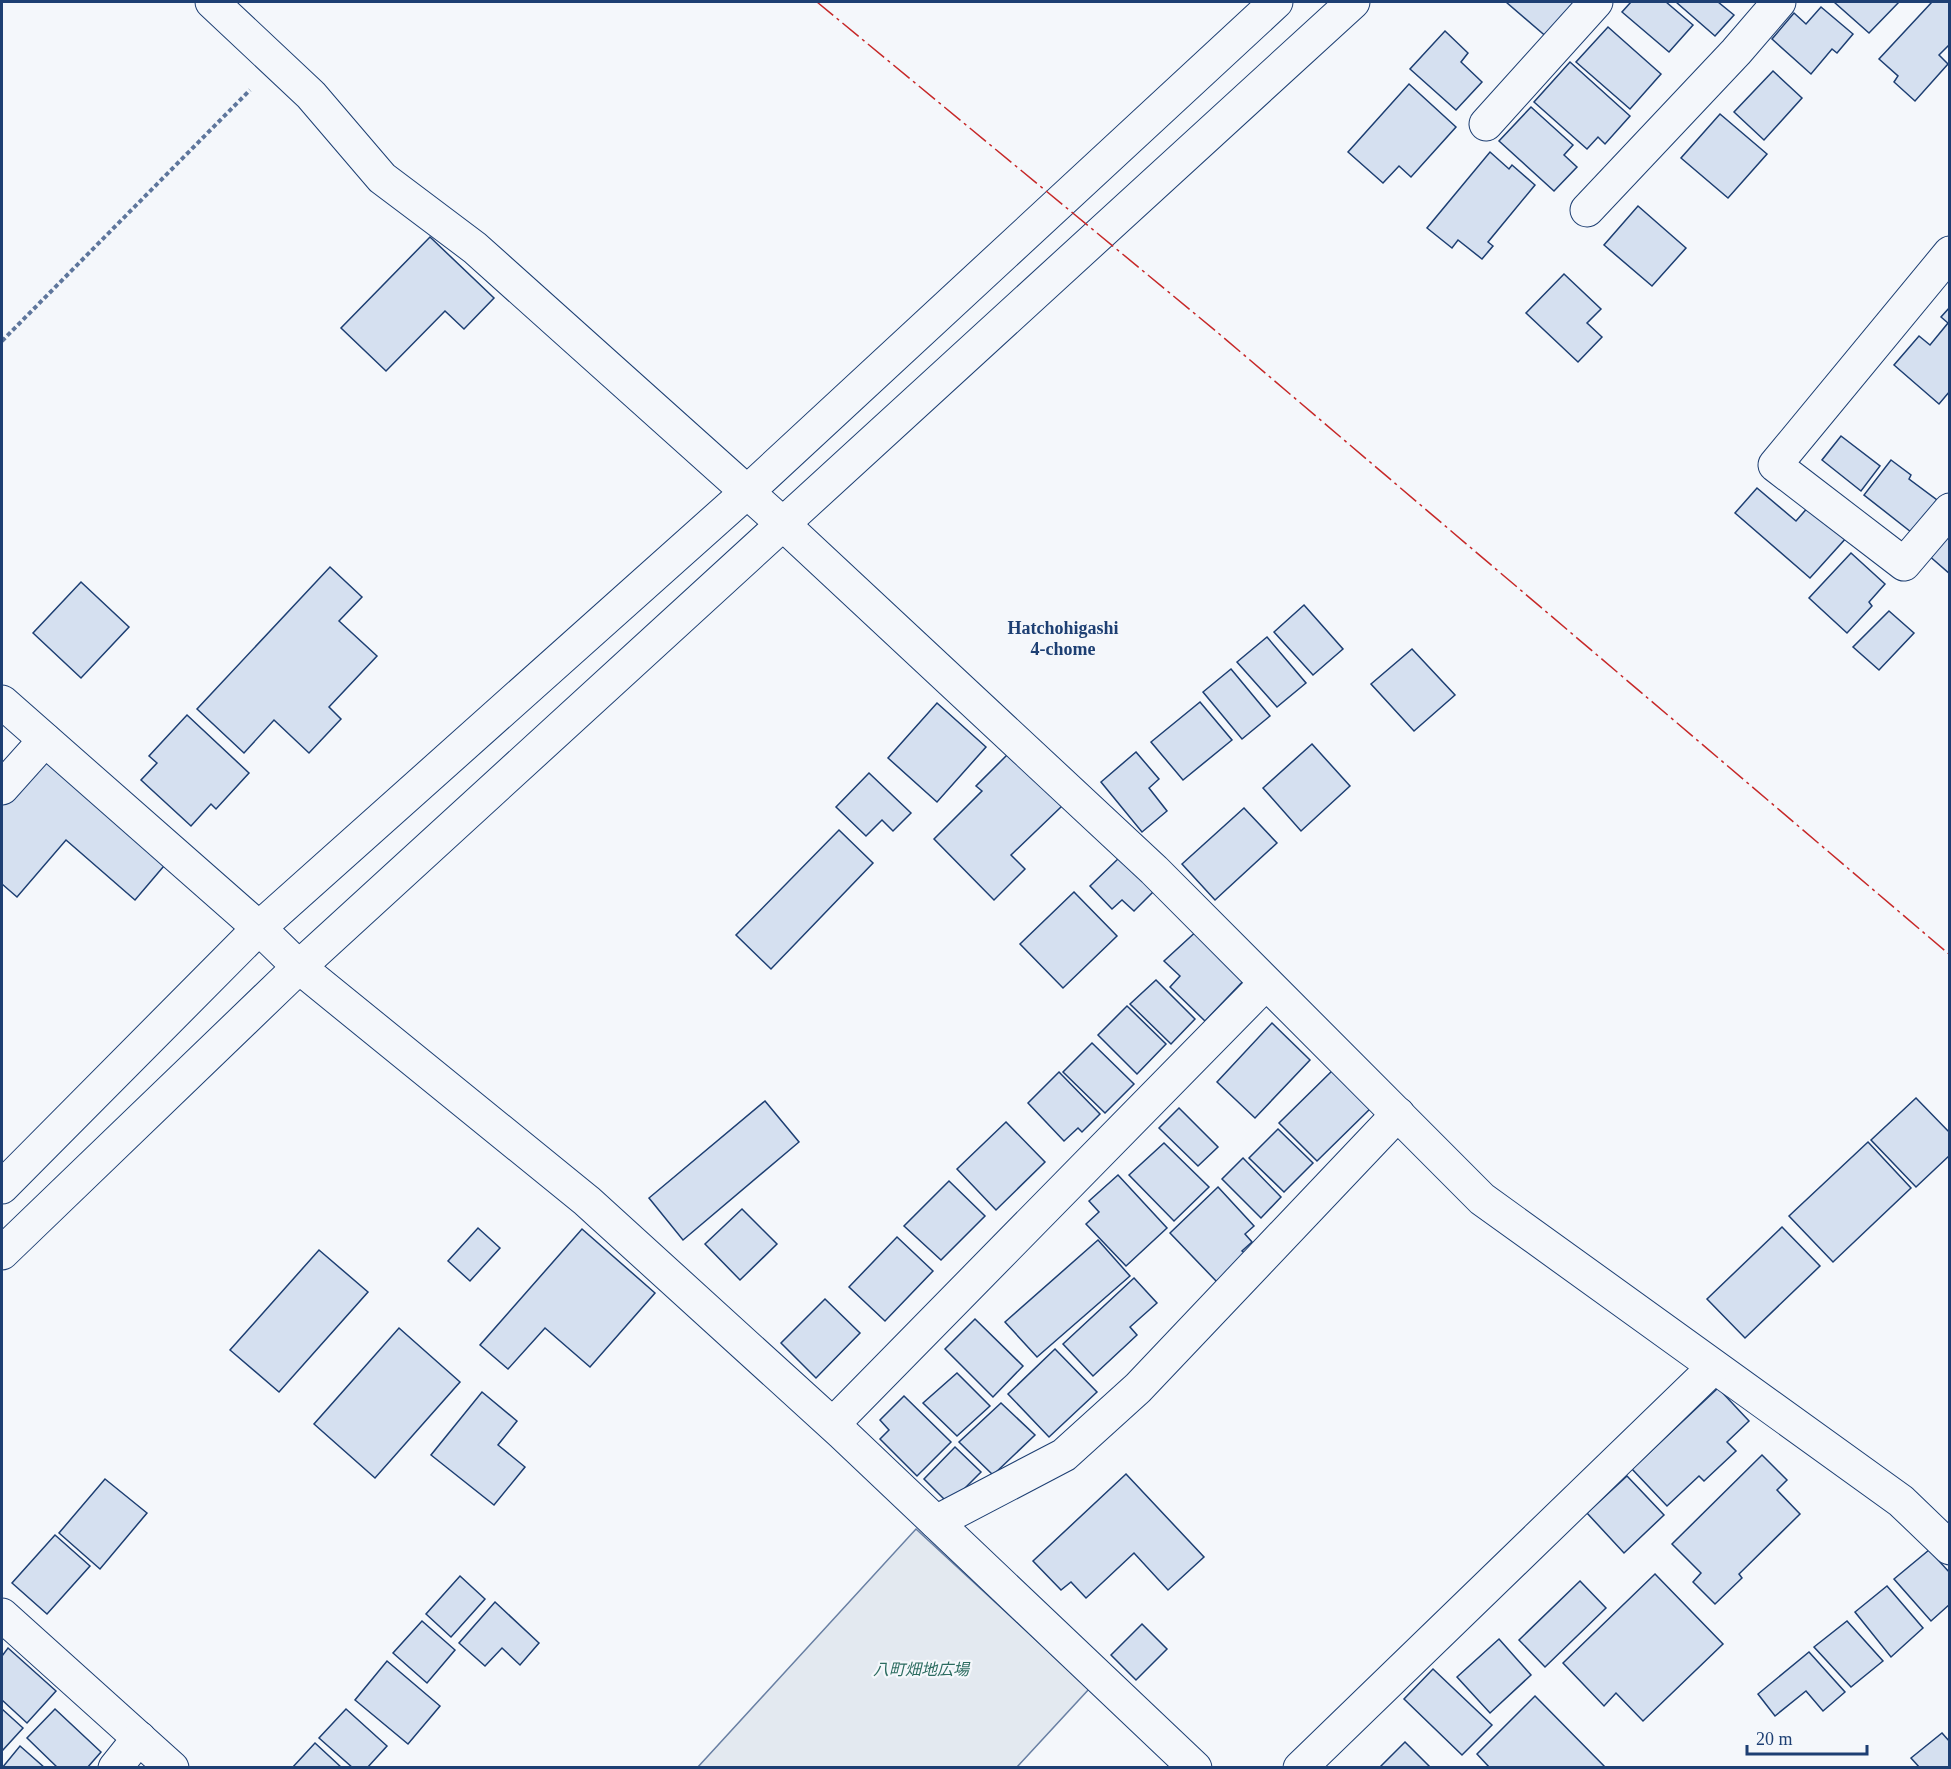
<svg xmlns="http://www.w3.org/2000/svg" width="1951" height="1769" font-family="'Times New Roman','Noto Sans JP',serif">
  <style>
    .green { fill: #e3e9f0; stroke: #687fa3; stroke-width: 1.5 }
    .building { fill: #d5e0f0; stroke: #1d3f73; stroke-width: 1.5 }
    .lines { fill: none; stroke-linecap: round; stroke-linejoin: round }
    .minor-casing { stroke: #1d3f73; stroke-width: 35 }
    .path { stroke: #5e769c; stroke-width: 4; stroke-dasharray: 4.5 3; stroke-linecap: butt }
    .minor { stroke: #f4f7fb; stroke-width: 33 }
    .power { stroke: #c62828; stroke-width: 1.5; stroke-dasharray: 21 4.5 3 4.5; stroke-linecap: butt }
    .labels { text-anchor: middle; stroke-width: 4.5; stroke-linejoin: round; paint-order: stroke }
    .park-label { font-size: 16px; font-style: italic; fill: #2c6c60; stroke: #f4f7fb }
    .neighbourhood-label { font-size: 18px; font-weight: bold; fill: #1d3f73; stroke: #f4f7fb }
  </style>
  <rect width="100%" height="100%" fill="#f4f7fb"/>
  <!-- green -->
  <polygon class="green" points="916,1529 1089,1689 1017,1767 697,1768"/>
  <!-- building -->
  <g class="building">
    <polygon points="1506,2 1587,2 1556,45"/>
    <polygon points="1631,2 1666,2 1693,25 1669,52 1622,12"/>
    <polygon points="1676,2 1718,2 1734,15 1715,36"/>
    <polygon points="1834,2 1899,2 1869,33"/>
    <polygon points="1932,2 1950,2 1950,44 1939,55 1948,64 1915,101 1894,82 1898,76 1879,59"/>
    <polygon points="1821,7 1853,34 1837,53 1832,49 1811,74 1772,39 1794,13 1806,24"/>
    <polygon points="1608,27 1661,74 1630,109 1576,62"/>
    <polygon points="1445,31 1468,53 1461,62 1482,82 1456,110 1410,69"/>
    <polygon points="1570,62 1630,116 1605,144 1598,137 1587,149 1534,102"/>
    <polygon points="1773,71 1802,98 1764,140 1734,112"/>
    <polygon points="1409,84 1456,127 1411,177 1399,166 1383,183 1348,152"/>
    <polygon points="1531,107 1573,145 1564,155 1577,167 1554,191 1499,141"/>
    <polygon points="1720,114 1767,154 1728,198 1681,158"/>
    <polygon points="1490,152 1509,169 1512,165 1535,185 1488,242 1493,246 1482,259 1458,240 1452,248 1427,228"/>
    <polygon points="1638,206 1686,248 1652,286 1604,245"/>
    <polygon points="430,237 494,298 464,329 445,311 386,371 341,328"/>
    <polygon points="1564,274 1601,309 1587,323 1602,337 1578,362 1526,313"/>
    <polygon points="1950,307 1950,391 1939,404 1894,365 1919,336 1930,345 1948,323 1941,317"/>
    <polygon points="1841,436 1880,466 1861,491 1822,460"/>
    <polygon points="1891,460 1911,475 1909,479 1937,500 1911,532 1864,495"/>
    <polygon points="1757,488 1796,521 1810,505 1847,537 1810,578 1735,513"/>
    <polygon points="1950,529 1950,574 1927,554"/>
    <polygon points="1851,553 1885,584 1869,602 1872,606 1847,633 1809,598"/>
    <polygon points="330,567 362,597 339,621 377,656 329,707 341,719 309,753 274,720 244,753 197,709"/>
    <polygon points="81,582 129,627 81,678 33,633"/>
    <polygon points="1304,605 1343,649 1313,675 1274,632"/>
    <polygon points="1889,611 1914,633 1879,670 1853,647"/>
    <polygon points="1267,637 1306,683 1277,707 1237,662"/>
    <polygon points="1412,649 1455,695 1414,731 1371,684"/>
    <polygon points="1231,669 1270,716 1242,739 1203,692"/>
    <polygon points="1200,702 1232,740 1183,780 1151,742"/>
    <polygon points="937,703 986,747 937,802 888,758"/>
    <polygon points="187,715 249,773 216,809 211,804 191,826 141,780 157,763 149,756"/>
    <polygon points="1312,744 1350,786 1301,831 1263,788"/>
    <polygon points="45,752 169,860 135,900 66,840 17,897 2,884 2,802"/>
    <polygon points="1136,752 1159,779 1149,788 1167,811 1142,832 1101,782"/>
    <polygon points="1009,753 1062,806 1011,855 1025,869 994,900 934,839 982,791 976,786"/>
    <polygon points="869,773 911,813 893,831 882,820 866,836 836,807"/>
    <polygon points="1244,808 1277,843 1215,900 1182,864"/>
    <polygon points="839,830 873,863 771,969 736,935"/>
    <polygon points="1120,857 1154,891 1134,911 1122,900 1112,909 1090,886"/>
    <polygon points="1074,892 1117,936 1063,988 1020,944"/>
    <polygon points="1200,928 1249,975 1205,1021 1170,987 1180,976 1164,961"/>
    <polygon points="1156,980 1195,1019 1171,1044 1130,1004"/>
    <polygon points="1127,1006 1166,1044 1137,1074 1098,1035"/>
    <polygon points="1272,1023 1310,1060 1255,1118 1217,1082"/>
    <polygon points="1092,1043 1134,1084 1105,1113 1063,1072"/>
    <polygon points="1336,1067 1374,1105 1317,1161 1279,1123"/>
    <polygon points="1059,1072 1100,1114 1082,1132 1078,1128 1064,1141 1028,1103"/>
    <polygon points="1916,1098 1950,1133 1950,1155 1916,1187 1871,1140"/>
    <polygon points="765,1101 799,1142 683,1240 649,1198"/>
    <polygon points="1179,1108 1218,1147 1198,1166 1159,1128"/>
    <polygon points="1006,1122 1045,1162 996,1210 957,1169"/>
    <polygon points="1278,1129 1313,1163 1284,1192 1249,1158"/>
    <polygon points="1868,1142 1911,1188 1833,1262 1789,1216"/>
    <polygon points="1164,1143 1209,1187 1174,1221 1129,1175"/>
    <polygon points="1243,1158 1281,1197 1261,1218 1222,1179"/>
    <polygon points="1118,1175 1167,1228 1126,1266 1086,1224 1099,1212 1089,1201"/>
    <polygon points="949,1181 985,1216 941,1260 904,1226"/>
    <polygon points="1218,1187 1254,1226 1245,1234 1252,1242 1242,1251 1246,1254 1217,1282 1170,1233"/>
    <polygon points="742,1209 777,1244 740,1280 705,1244"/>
    <polygon points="1782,1227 1820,1266 1745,1338 1707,1299"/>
    <polygon points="478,1228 500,1248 470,1281 448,1261"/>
    <polygon points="582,1229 655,1293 590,1367 545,1328 508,1369 480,1345"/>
    <polygon points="897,1237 933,1271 885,1321 849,1287"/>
    <polygon points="1098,1240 1130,1276 1037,1357 1005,1322"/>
    <polygon points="319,1250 368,1292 279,1392 230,1350"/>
    <polygon points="1134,1278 1157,1303 1130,1327 1137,1335 1093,1376 1063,1344"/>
    <polygon points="825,1299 860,1333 816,1378 781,1343"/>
    <polygon points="975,1319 1023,1366 993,1397 945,1349"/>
    <polygon points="399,1328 460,1382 375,1478 314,1424"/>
    <polygon points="1055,1349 1097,1392 1049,1437 1008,1394"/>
    <polygon points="957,1373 990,1406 957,1436 923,1403"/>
    <polygon points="1718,1388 1749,1421 1727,1442 1736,1451 1704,1481 1699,1476 1667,1506 1632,1469"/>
    <polygon points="482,1392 517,1421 498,1445 525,1467 494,1505 431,1455"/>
    <polygon points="904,1396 951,1442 917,1476 880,1439 889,1430 880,1420"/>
    <polygon points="1001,1403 1035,1435 993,1475 959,1442"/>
    <polygon points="955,1447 981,1472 949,1504 924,1479"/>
    <polygon points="1762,1455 1787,1480 1777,1490 1800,1514 1739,1574 1742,1578 1715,1604 1693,1582 1701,1573 1672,1544"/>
    <polygon points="1126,1474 1204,1557 1168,1590 1134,1553 1086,1598 1071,1582 1061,1590 1033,1561"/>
    <polygon points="1627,1476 1664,1515 1624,1553 1587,1513"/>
    <polygon points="105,1479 147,1513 100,1569 59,1533"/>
    <polygon points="55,1535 90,1566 47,1614 12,1583"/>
    <polygon points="1929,1550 1950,1573 1950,1604 1931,1621 1894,1579"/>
    <polygon points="1655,1574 1723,1644 1643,1721 1616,1693 1604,1706 1563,1663"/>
    <polygon points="460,1576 485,1599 451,1637 426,1614"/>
    <polygon points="1580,1581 1606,1608 1545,1667 1519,1640"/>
    <polygon points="1887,1586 1923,1628 1891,1657 1855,1612"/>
    <polygon points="495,1602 539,1643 520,1665 502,1648 485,1666 459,1643"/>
    <polygon points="422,1621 455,1650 427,1683 393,1653"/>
    <polygon points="1847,1621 1883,1661 1851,1687 1814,1647"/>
    <polygon points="1142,1624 1167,1649 1136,1680 1111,1655"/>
    <polygon points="1499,1639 1531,1675 1490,1713 1457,1677"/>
    <polygon points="8,1648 56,1691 27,1723 2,1700 2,1656"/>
    <polygon points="1809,1652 1845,1692 1823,1711 1806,1691 1775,1716 1758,1694"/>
    <polygon points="387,1661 440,1706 408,1744 355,1700"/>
    <polygon points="1433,1669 1492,1725 1462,1755 1404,1699"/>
    <polygon points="1535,1696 1606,1768 1490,1768 1477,1754"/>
    <polygon points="2,1709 23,1728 2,1751"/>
    <polygon points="55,1709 101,1752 87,1768 58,1768 27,1738"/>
    <polygon points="346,1709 387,1746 367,1768 353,1768 319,1738"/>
    <polygon points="1942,1733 1950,1742 1950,1768 1920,1768 1911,1758"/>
    <polygon points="1405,1742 1431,1768 1379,1768"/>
    <polygon points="315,1743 342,1768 292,1768"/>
    <polygon points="20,1746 45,1768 2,1768"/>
  </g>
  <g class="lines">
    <!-- minor casing -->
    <g class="minor-casing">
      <g id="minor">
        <polyline points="212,2 311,95 382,178 475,248 784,525 1154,870 1482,1199 1901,1501 1950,1548"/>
        <polyline points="1486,124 1596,2"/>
        <polyline points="1587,210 1736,52 1779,2"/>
        <polyline points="1950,253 1775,465 1904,564 1950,510"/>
        <polyline points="2,702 259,928 299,967 587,1201 842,1433 1195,1768"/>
        <polyline points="2,788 45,740"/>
        <polyline points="2,1187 259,928 747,492 1276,2"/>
        <polyline points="2,1253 299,967 1353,2"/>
        <polyline points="833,1424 1266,983"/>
        <polyline points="936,1522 1064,1455 1138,1388 1398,1114"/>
        <polyline points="2,1615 172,1768"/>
        <polyline points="115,1768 139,1738"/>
        <polyline points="1300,1768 1714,1367"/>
      </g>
    </g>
    <!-- path -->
    <polyline class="path" points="2,341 250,90"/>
    <!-- minor -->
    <use href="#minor" class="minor"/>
    <!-- power -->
    <polyline class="power" points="817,2 1217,332 1950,955"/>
  </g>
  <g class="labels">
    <!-- park labels -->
    <g class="park-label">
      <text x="921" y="1675">八町畑地広場</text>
    </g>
    <!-- neighbourhood labels -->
    <g class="neighbourhood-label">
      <text x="1063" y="634">Hatchohigashi<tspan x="1063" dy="21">4-chome</tspan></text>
    </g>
  </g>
  <!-- border -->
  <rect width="1951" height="1769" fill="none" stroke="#1d3f73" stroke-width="6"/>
  <!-- scale -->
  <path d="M1747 1745v9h120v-9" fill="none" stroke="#1d3f73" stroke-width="3"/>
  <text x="1756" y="1745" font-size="18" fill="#1d3f73" stroke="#f4f7fb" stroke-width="4.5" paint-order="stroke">20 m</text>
</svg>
